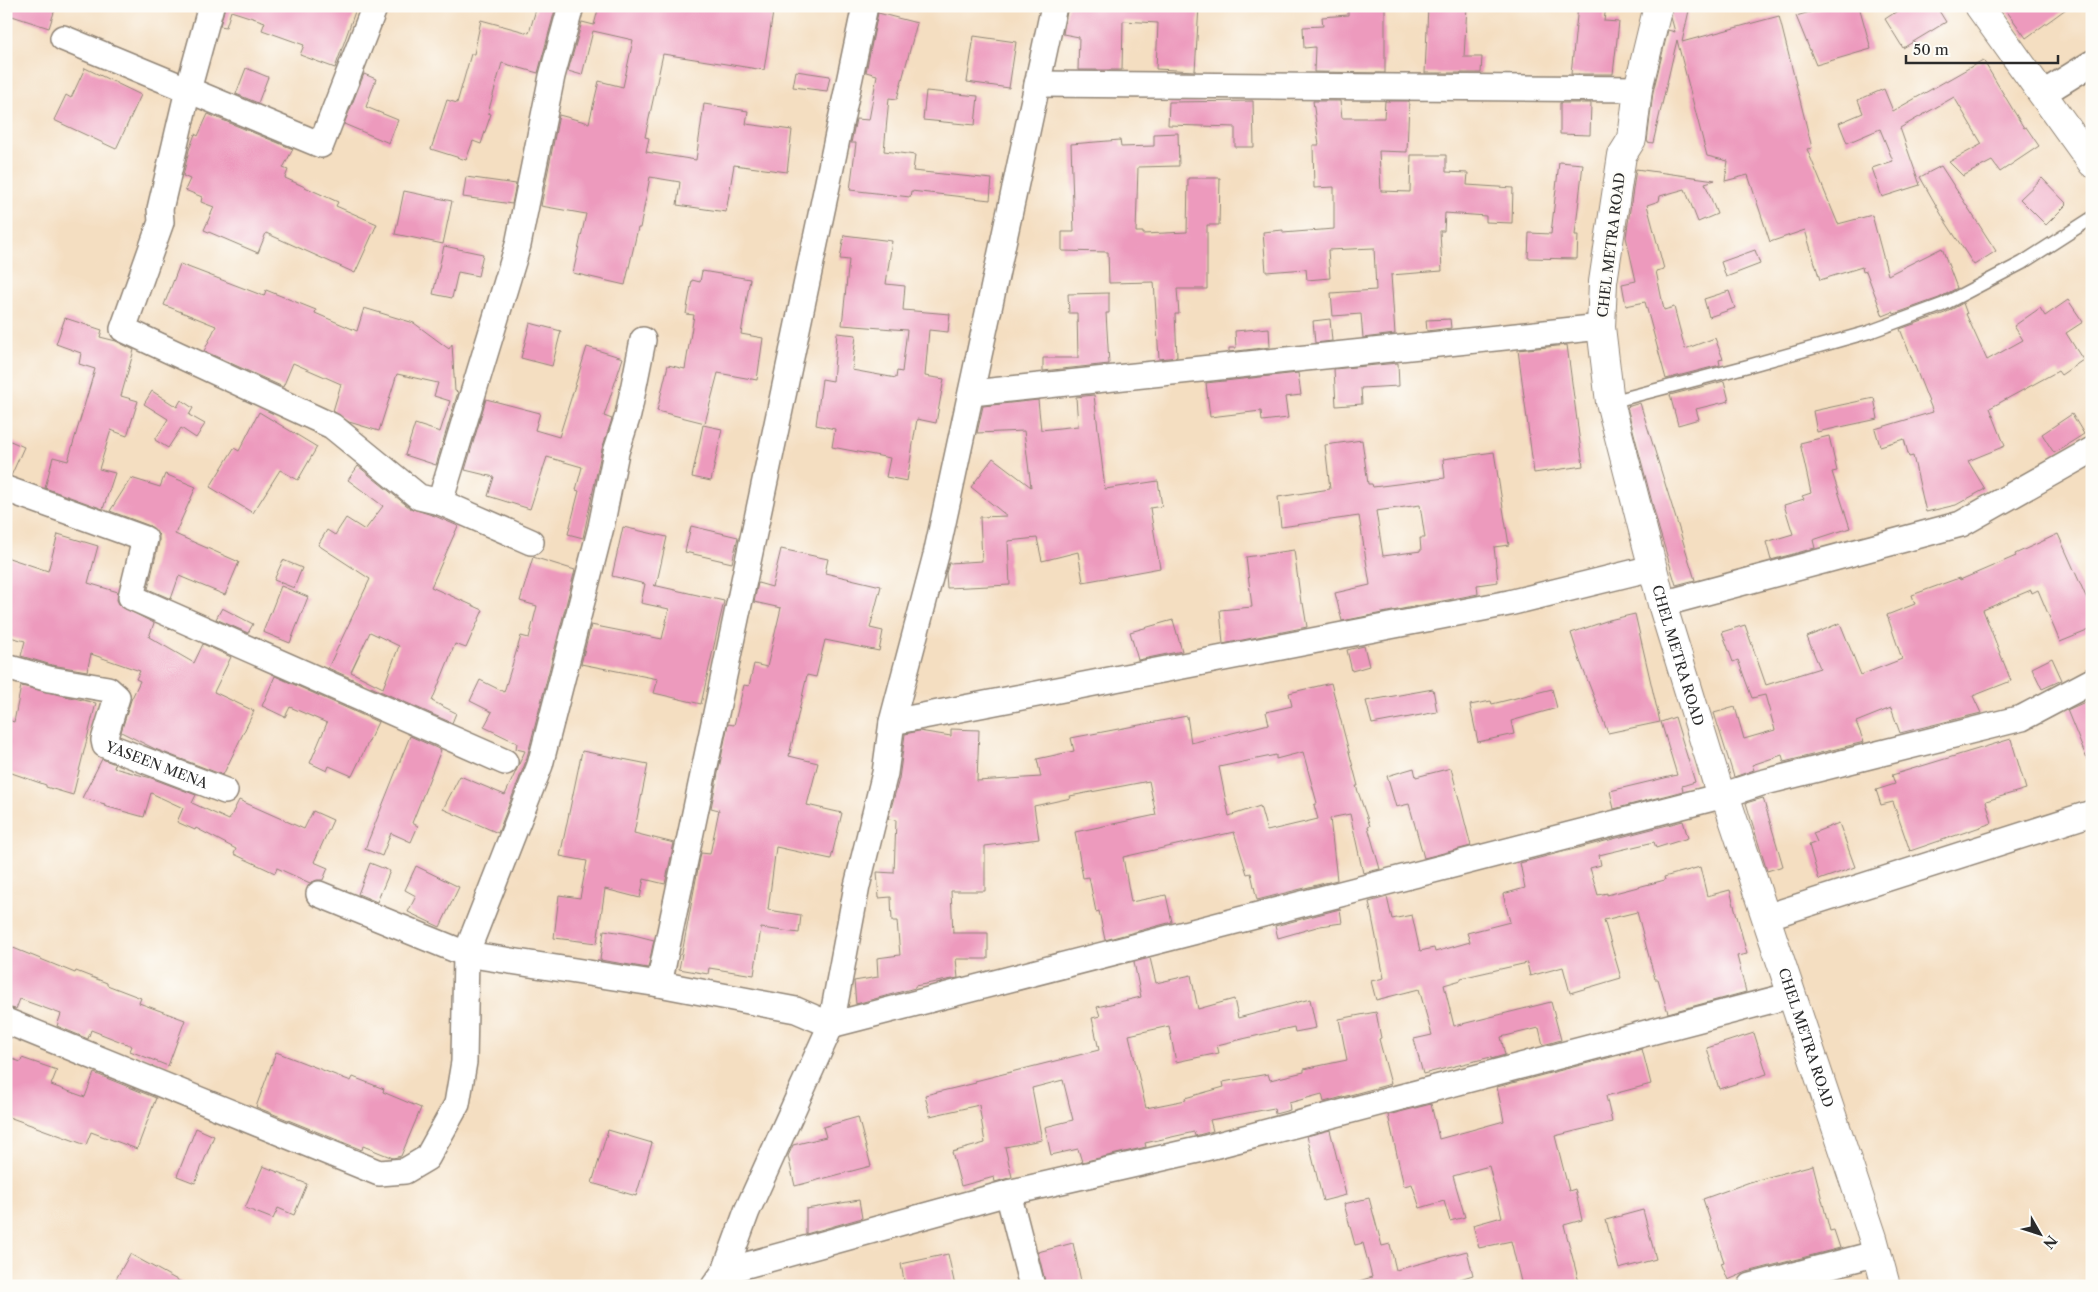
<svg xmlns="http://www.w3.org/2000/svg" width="2098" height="1292" font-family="'Libre Caslon Text',serif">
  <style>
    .building { fill: #ed9abd; fill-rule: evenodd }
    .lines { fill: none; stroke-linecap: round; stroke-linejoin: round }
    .service-casing { stroke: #908476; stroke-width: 15 }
    .minor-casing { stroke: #908476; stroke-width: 28 }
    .tertiary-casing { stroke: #908476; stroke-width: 30 }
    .service { stroke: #fff; stroke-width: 12 }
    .minor { stroke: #fff; stroke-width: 25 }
    .tertiary { stroke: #fff; stroke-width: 28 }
    .labels { text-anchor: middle; stroke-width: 4.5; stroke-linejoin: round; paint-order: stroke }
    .street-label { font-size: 14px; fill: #2b2b2b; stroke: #fdfcf7 }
  </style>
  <rect width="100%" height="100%" fill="#fdfcf7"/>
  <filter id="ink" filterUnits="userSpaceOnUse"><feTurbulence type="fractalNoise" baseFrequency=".02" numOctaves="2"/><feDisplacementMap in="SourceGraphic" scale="10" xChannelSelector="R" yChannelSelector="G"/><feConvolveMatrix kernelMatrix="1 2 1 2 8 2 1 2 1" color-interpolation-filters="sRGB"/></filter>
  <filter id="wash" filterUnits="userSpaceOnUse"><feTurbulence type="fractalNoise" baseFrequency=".0096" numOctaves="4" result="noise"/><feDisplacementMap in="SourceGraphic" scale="20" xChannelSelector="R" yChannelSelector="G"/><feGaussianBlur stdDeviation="1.12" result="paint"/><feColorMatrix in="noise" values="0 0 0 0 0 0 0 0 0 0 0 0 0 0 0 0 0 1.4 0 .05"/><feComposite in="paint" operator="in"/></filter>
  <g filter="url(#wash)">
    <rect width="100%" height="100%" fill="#f4dec1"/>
    <g id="blocks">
      <!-- building -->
      <g class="building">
        <polygon points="6,6 56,6 49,28 6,14"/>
        <polygon points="225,6 357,6 335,68 300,55 304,45 262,30 265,22 231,11 226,27 220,26"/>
        <polygon points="537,6 556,6 538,73 502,63 488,113 491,114 481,144 473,141 466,160 431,149 447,100 457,103 471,54 474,54 481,20 529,33"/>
        <polygon points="599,6 774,6 764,70 663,54 645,137 649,138 646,152 696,160 704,104 748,111 746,124 792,130 787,172 734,165 726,212 677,205 680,182 650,177 640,228 638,228 625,285 573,273 586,214 541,206 559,115 589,123 599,81 623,87 633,40 593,31 582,75 568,71 582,22 594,25"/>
        <polygon points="1068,6 1199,6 1195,71 1156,69 1158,23 1123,21 1122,70 1078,70 1079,37 1063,34"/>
        <polygon points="1348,6 1385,6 1385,73 1314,72 1315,47 1304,48 1303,27 1323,26 1322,17 1348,15"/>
        <polygon points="1428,6 1467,6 1464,57 1482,57 1481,73 1425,73"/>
        <polygon points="1578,6 1606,6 1604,21 1619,22 1613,74 1571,74"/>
        <polygon points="1673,6 1690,6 1682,42 1779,16 1812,148 1807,149 1838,224 1872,215 1888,275 1942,248 1957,288 1939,298 1894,314 1893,312 1883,316 1866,271 1863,272 1862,267 1820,280 1805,230 1770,242 1748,175 1725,181 1728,161 1707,156 1677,40 1653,143 1647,142 1653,92 1668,30 1675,32 1671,17"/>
        <polygon points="1831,6 1859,6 1871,49 1816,65 1796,16"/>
        <polygon points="1905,6 1936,6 1946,22 1903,48 1885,19"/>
        <polygon points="2003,6 2070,6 2026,38"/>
        <polygon points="878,13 917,23 897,99 889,98 884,151 915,155 913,171 992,179 990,200 911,191 910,197 850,190 856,143 851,143 856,119 869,120 877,75 866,72"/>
        <polygon points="974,36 1016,42 1009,88 967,82"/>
        <polygon points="1983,60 2024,128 2026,127 2039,146 2000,172 1992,161 1963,176 1949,162 1982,144 1954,97 1900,128 1920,185 1882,197 1872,168 1893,161 1880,129 1847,143 1839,123 1863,113 1858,100 1884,89 1893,111"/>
        <polygon points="85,68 141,95 116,149 54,120 66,95 71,98"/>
        <polygon points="246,68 268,77 258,103 236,94"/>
        <polygon points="796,71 830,76 827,91 793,87"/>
        <polygon points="364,74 376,79 366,107 398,120 389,143 344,124"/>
        <polygon points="926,91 978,96 975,125 923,120"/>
        <polygon points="1253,101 1254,147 1235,147 1235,127 1168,125 1169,102"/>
        <polygon points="1313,101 1340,101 1342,118 1384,118 1385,101 1409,101 1407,152 1379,151 1381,191 1410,192 1411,155 1446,155 1446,172 1468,173 1467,185 1513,188 1512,223 1486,222 1486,216 1445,213 1444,231 1440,231 1442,271 1391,275 1395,334 1363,338 1361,314 1333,316 1331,293 1376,290 1374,248 1328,250 1330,278 1307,280 1306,269 1266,272 1263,232 1283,230 1283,233 1334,229 1334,187 1314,188 1313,145 1319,145"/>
        <polygon points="1560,103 1591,103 1590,135 1560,134"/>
        <polygon points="208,114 293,149 283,168 288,170 285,178 338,202 336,206 377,224 355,273 266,233 258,253 204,230 214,207 201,202 202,197 185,190 190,179 183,176 189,150 195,134 198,136"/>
        <polygon points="1178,133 1179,166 1138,167 1136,232 1143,232 1143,234 1187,232 1188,178 1220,178 1219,225 1207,225 1207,289 1177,289 1179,314 1175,314 1177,357 1159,359 1154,282 1109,283 1108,252 1062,251 1062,232 1074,232 1071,144 1120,140 1121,147 1154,146 1154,134"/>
        <polygon points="1559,162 1583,164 1575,235 1578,235 1577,259 1528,258 1529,233 1551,234"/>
        <polygon points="1941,166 1996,251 1974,265 1945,221 1920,177"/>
        <polygon points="1636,169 1715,180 1705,183 1717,214 1698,222 1685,189 1660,196 1659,201 1647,205 1664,269 1656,271 1664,310 1674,307 1685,349 1715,338 1723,359 1719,360 1720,365 1666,379 1645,302 1626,306 1622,284 1636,281 1626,237"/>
        <polygon points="466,177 516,184 512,204 463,197"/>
        <polygon points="2042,178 2067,204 2046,225 2020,199"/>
        <polygon points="404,191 452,201 443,244 395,234"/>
        <polygon points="844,235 892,241 886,284 905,286 903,310 950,314 948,332 929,330 925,376 944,379 936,423 917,419 907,481 886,477 890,458 832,447 835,429 816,425 822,379 833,381 837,333 856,335 852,370 896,378 897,371 902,372 907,330 842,325 849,260 840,259"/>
        <polygon points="444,246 483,254 478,276 458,272 452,298 433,294"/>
        <polygon points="1755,250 1760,264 1726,277 1721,262"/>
        <polygon points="180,264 264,296 266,290 316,310 315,313 357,331 364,308 414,323 449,349 452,344 455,391 458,392 436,465 405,455 415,424 440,432 450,401 434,396 438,383 397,374 379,431 349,422 333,411 341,384 293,363 283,387 204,351 216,326 164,305"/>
        <polygon points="702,271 750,279 741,334 763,338 757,380 718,373 705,423 657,411 668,365 685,369 694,315 686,314 692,280 700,282"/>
        <polygon points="1729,291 1735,308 1709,317 1704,299"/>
        <polygon points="1109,293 1109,313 1106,313 1109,364 1043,371 1043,358 1078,358 1077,313 1069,313 1068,294"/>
        <polygon points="2068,300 2083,322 2066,333 2083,360 2061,375 2058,371 1990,408 2005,446 1968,461 1985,489 1956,505 1926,512 1913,456 1909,457 1904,439 1880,446 1875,429 1933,412 1900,329 1945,313 1963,303 1967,314 1966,314 1987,360 2023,340 2014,326 2040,308 2045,316"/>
        <polygon points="65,318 102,330 100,337 116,341 134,350 121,396 138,401 127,436 111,430 99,469 115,473 103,509 45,488 53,457 68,461 95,369 79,364 81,353 56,344"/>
        <polygon points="1330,319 1332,341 1315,343 1313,321"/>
        <polygon points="1450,319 1451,328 1427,331 1426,320"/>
        <polygon points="530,323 561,331 552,366 521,358"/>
        <polygon points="1269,328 1270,347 1229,352 1229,348 1236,348 1235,331"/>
        <polygon points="1567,345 1583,466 1534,473 1518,350"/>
        <polygon points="587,347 623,358 604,416 612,419 602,449 583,538 568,534 579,491 576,490 582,467 547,457 530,509 488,496 494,477 465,470 486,399 540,413 535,430 559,437"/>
        <polygon points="1398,363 1399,386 1361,388 1362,404 1336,406 1334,369"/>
        <polygon points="1298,373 1301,395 1285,397 1288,418 1262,421 1261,411 1210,417 1206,383"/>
        <polygon points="1724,381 1729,401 1696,409 1699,419 1678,425 1670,395"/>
        <polygon points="152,391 177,407 181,400 193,408 189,415 205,424 196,438 181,428 168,448 155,440 168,419 144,404"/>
        <polygon points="1094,395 1105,489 1158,481 1162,506 1150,508 1160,568 1083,582 1078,552 1042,561 1037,538 1008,541 1010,585 947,588 946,573 949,563 982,561 980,517 1007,516 971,487 993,458 1031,487 1024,431 977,433 983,406 1038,400 1041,430 1078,426 1076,397"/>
        <polygon points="1874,398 1878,419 1817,432 1813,411"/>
        <polygon points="1640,403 1695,580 1676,585 1659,529 1627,407"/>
        <polygon points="259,412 317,447 298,480 280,470 253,513 210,487 234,448 239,451"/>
        <polygon points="2072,414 2084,434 2054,453 2042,434"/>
        <polygon points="703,425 722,429 711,481 692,477"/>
        <polygon points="1829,436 1837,471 1832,472 1850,528 1813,540 1815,548 1771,560 1766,542 1793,534 1784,505 1804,499 1802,496 1811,493 1800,443"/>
        <polygon points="6,439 24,447 11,476 6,475"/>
        <path d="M1362 440 1368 484H1372L1373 487 1445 478 1443 459 1494 452 1509 545 1494 547 1498 582 1477 585 1478 594 1342 621 1335 593 1370 585 1359 516 1281 527 1278 497 1330 489 1325 445ZM1420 505 1425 538H1420L1421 551 1383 556 1376 511Z"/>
        <path d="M358 466 410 508 435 516 458 526 431 587 483 610 466 648 455 644 432 701 456 713 452 723 328 668 370 579 318 545 327 530 335 535 346 518 365 530 383 506 348 480ZM370 632 399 646 383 688 351 672Z"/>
        <polygon points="165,474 196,487 175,534 239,562 225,595 179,576 171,599 148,589 159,542 159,535 150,526 110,511 131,478 160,487"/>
        <polygon points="691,526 738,537 732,563 685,552"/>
        <polygon points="623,527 667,537 656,586 653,585 724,601 701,704 654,693 658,679 581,664 591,625 662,639 669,609 641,603 645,584 612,576"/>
        <polygon points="58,534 98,546 88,583 118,592 117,600 120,606 154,623 149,637 194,663 203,644 231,657 214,692 254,711 223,775 155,749 121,732 131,700 140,681 136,679 140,671 91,654 87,671 52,665 21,656 25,641 6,636 6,557 48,571"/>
        <polygon points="2058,534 2088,601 2092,599 2092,629 2060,642 2038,590 2032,593 2031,590 1983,610 2011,681 1973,696 1981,713 1900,733 1891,708 1856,722 1864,742 1784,762 1782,755 1752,765 1754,770 1734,777 1714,713 1735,707 1744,739 1775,730 1765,695 1752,698 1738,660 1733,662 1722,632 1745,625 1766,685 1820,668 1807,637 1840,623 1861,675 1902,659 1887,615 1915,604 1912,595 1959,578 1960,580 2016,556 2015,554"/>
        <polygon points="781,549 828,559 825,573 881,586 870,628 883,631 879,651 825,640 816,677 807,675 789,756 818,763 807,805 842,813 831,859 776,847 768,910 801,915 799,933 761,928 754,975 709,968 708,974 679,969 701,853 710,854 719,810 711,808 728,724 734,725 744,685 749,686 754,664 767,667 781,608 754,602 758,583 772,587"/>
        <polygon points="1294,550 1301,603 1303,603 1307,627 1223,644 1220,610 1252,607 1246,557"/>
        <polygon points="533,557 575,570 526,761 498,833 443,809 460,776 505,795 525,751 516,749 517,743 484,727 492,712 470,701 480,680 504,692 521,636 529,638 537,606 520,601"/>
        <polygon points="283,560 302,568 294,588 274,580"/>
        <polygon points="281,586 308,597 290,643 263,632"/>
        <polygon points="222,608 253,624 248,633 216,619"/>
        <polygon points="1635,614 1660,722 1608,733 1580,661 1571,633 1609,620"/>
        <polygon points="1173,620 1182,651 1138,660 1130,632"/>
        <polygon points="1364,646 1369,666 1352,671 1347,650"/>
        <polygon points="2052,658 2062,680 2042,689 2032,668"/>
        <polygon points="275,676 378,722 352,776 329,766 327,771 310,763 327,723 290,707 285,717 262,706"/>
        <path d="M1331 683 1358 786H1356L1370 826 1368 827 1380 869 1363 873 1350 814 1330 818 1337 880 1257 900 1251 873 1247 874 1234 832 1123 857 1131 902 1166 895 1172 922 1105 940 1099 911 1096 912 1089 877 1083 878 1075 832 1156 815 1149 781 1070 796 1071 798 1034 806 1039 839 985 846V891H951L953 933H988V959H956L958 978 915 986V988L856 1004 854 981 878 977 877 958 900 955 897 921H892L891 897 879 898 877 872 894 873 896 820 888 819 899 779 905 734 919 731 951 736V729L979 730 977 781 1041 777 1037 759 1074 751 1071 738 1187 716 1191 743 1269 724 1266 712 1292 706 1289 693ZM1303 752 1317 803 1314 805 1318 819 1267 831 1260 806 1229 816 1219 767 1276 755V759Z"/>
        <polygon points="21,686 96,703 73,795 46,787 46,785 6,771 6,719 14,722"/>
        <polygon points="1433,689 1437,712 1372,724 1366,701"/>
        <polygon points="1552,689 1557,708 1511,721 1514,734 1478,742 1470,705 1491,701 1492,704"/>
        <polygon points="2092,699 2092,769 2091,769 2067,710"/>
        <polygon points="1675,717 1695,782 1682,786 1683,791 1614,809 1610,791 1677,775 1661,722"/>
        <polygon points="410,736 441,750 412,823 418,826 411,842 391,833 382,856 365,849"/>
        <polygon points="2011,739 2026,789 1986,801 1992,823 1910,851 1893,802 1881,805 1876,790 1895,784 1892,775"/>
        <polygon points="582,751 648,764 634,833 674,843 665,884 644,879 640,898 605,889 597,943 554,938 559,895 580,898 587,861 560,856"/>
        <polygon points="102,759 115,764 114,768 151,778 196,795 192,803 229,820 239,800 304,829 313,811 333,820 314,862 328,868 323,880 317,880 310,883 277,868 275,873 234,854 236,849 196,828 195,830 177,822 183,808 151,793 144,817 104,806 105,804 82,798"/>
        <polygon points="1414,768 1416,777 1451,768 1471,846 1424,858 1409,804 1396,807 1387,776"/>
        <polygon points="1763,798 1783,866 1767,871 1746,803"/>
        <polygon points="1683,821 1688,838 1656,848 1654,842 1599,855 1601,865 1590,868 1598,895 1607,893 1607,895 1665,880 1664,877 1700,867 1707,896 1730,890 1747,954 1737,956 1746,992 1668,1013 1658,979 1655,979 1637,912 1604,920 1621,978 1570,993 1563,967 1530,976 1527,963 1461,978 1461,980 1444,985 1454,1026 1551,1002 1561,1040 1543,1045 1539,1028 1501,1037 1505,1055 1491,1059 1491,1057 1423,1074 1414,1039 1432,1035 1419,989 1376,1000 1371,981 1384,978 1369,902 1387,897 1392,919 1412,915 1420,951 1434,948 1435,952 1470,942 1467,933 1510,922 1503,894 1525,888 1520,863"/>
        <polygon points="1839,823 1855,867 1819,880 1809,845 1817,842 1813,833"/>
        <polygon points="370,863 390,871 377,902 358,894"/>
        <polygon points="416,866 459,887 440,927 408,912 416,896 405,890"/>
        <polygon points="1340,909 1342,923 1320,926 1278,938 1275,926"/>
        <polygon points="604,930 630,934 654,940 648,968 600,960"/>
        <polygon points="6,945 75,973 76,971 107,983 107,985 141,998 139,1003 185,1020 168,1066 130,1051 132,1046 91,1030 88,1039 57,1026 61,1014 20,999 16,1009 6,1007"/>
        <polygon points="1150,958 1156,983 1191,975 1198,1009 1234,999 1238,1018 1310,999 1316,1028 1295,1032 1294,1027 1217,1045 1219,1053 1176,1062 1169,1026 1129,1035 1146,1108 1186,1100 1185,1098 1224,1087 1223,1082 1268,1074 1270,1080 1304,1072 1304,1069 1347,1060 1339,1019 1376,1012 1381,1038 1379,1039 1391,1084 1324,1102 1322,1094 1289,1103 1290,1110 1275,1114 1274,1108 1210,1120 1213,1131 1195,1136 1194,1132 1145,1143 1146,1147 1082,1162 1078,1149 1051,1155 1045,1127 1073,1120 1063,1080 1032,1088 1042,1140 1005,1147 1012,1177 995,1182 994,1177 961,1186 952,1152 985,1143 979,1105 930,1116 925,1095 976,1083 975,1081 1099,1050 1092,1018 1100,1016 1097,1007 1141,997 1134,962"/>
        <polygon points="1754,1033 1767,1074 1719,1089 1707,1048"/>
        <polygon points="1642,1049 1651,1084 1606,1096 1612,1122 1555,1136 1569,1191 1575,1189 1582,1220 1564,1225 1580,1286 1522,1286 1511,1241 1479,1248 1473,1225 1502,1217 1489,1166 1453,1176 1465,1217 1450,1221 1444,1201 1420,1208 1412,1184 1404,1186 1388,1115 1431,1104 1439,1139 1504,1121 1497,1087"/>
        <polygon points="276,1052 351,1081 353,1077 384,1089 383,1092 421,1108 401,1156 393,1158 363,1146 362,1150 256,1107"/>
        <polygon points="6,1057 21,1062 22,1058 57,1070 51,1085 85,1097 94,1073 156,1098 137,1149 91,1132 86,1145 6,1116"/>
        <polygon points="858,1117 871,1166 795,1186 788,1156 793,1145 826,1137 823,1127"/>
        <polygon points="196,1128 214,1136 195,1183 177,1176"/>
        <polygon points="608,1130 652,1143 636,1196 592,1183"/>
        <polygon points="1330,1130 1346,1195 1323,1201 1307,1136"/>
        <polygon points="1813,1165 1830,1231 1834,1230 1840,1248 1747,1272 1728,1280 1721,1263 1724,1262 1703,1199 1750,1182"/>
        <polygon points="263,1166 307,1184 294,1215 278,1208 273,1219 245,1208"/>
        <polygon points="1369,1198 1382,1246 1390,1244 1396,1270 1467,1251 1473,1275 1457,1280 1459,1286 1359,1286 1359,1281 1372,1277 1363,1243 1355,1245 1344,1204"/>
        <polygon points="859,1200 862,1218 806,1234 806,1209"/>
        <polygon points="1643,1210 1656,1259 1619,1269 1606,1220"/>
        <polygon points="1073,1243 1082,1286 1046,1286 1038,1252"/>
        <polygon points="130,1254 188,1286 112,1286"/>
        <polygon points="948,1254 955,1286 905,1286 901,1264"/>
      </g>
    </g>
  </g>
  <g filter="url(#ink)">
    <use href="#blocks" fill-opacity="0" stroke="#908476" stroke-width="1"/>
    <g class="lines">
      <!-- service casing -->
      <g class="service-casing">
        <polyline id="service" points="1610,402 1748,366 1869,332 1942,305 2022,263 2092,218"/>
      </g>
      <!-- minor casing -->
      <g class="minor-casing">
        <g id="minor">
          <polyline points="211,6 188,90 160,209 161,222 123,329 332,426 419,497 440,502 531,542"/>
          <polyline points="63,38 321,145 375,6"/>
          <polyline points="1037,84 1638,89"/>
          <polyline points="2042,94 2092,63"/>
          <polyline points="972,393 1601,327"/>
          <polyline points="6,489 145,539 131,597 505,762"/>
          <polyline points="440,502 518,245 552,76 571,6"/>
          <polyline points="1662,604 1961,524 2092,450"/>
          <path id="s1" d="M6 667 49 679 108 689 117 697 104 740 105 745 225 791"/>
          <polyline points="892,722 1509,603 1652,568"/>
          <polyline points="319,894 466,954 659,984 796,1010 831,1025 1721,796 1761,783 2022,718 2092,681"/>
          <polyline points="1766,917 2092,813"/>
          <polyline points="659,984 865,6"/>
          <polyline points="6,1021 379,1173 405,1171 427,1158 457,1104 464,1062 466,954 540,765 601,527 616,452 628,415 643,340"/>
          <polyline points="1008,1193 1032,1286"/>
          <polyline points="725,1271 1008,1193 1202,1149 1792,995"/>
          <polyline points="714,1286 725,1271 747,1211 831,1025 857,886 885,773 892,722 936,555 1054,6"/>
          <polyline points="1751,1286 1878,1253"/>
        </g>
      </g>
      <!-- tertiary casing -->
      <g class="tertiary-casing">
        <g id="tertiary">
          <path id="s2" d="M1658 6 1638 89 1632 139 1622 155 1603 282 1601 327 1610 402 1662 604 1721 796 1728 804 1873 1238 1886 1286"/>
          <polyline points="1979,6 2092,163"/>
        </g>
      </g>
      <!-- service -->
      <use href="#service" class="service"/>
      <!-- minor -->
      <use href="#minor" class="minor"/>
      <!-- tertiary -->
      <use href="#tertiary" class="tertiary"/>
    </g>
  </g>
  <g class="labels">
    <!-- street labels -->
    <g class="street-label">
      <text transform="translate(1611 245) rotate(-83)" y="5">CHEL METRA ROAD</text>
      <text dy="5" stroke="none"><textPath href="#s2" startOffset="666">CHEL METRA ROAD</textPath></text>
      <text dy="5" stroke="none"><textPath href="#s1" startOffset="222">YASEEN MENA</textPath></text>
      <text dy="5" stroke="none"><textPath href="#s2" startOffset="1070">CHEL METRA ROAD</textPath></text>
    </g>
  </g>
  <!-- margin -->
  <rect width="2098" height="1292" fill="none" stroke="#fdfcf7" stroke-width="25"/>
  <!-- north arrow -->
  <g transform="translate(2040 1234) rotate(129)" stroke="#fdfcf7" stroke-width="4" paint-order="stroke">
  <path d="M0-4L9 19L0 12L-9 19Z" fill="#2b2b2b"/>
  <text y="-8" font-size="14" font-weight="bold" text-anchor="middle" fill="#2b2b2b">N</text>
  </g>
  <!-- scale -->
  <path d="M1906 55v8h152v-8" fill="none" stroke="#2b2b2b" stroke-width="2.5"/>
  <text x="1913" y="55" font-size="15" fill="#2b2b2b" stroke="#fdfcf7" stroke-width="4" paint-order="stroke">50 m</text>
</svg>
